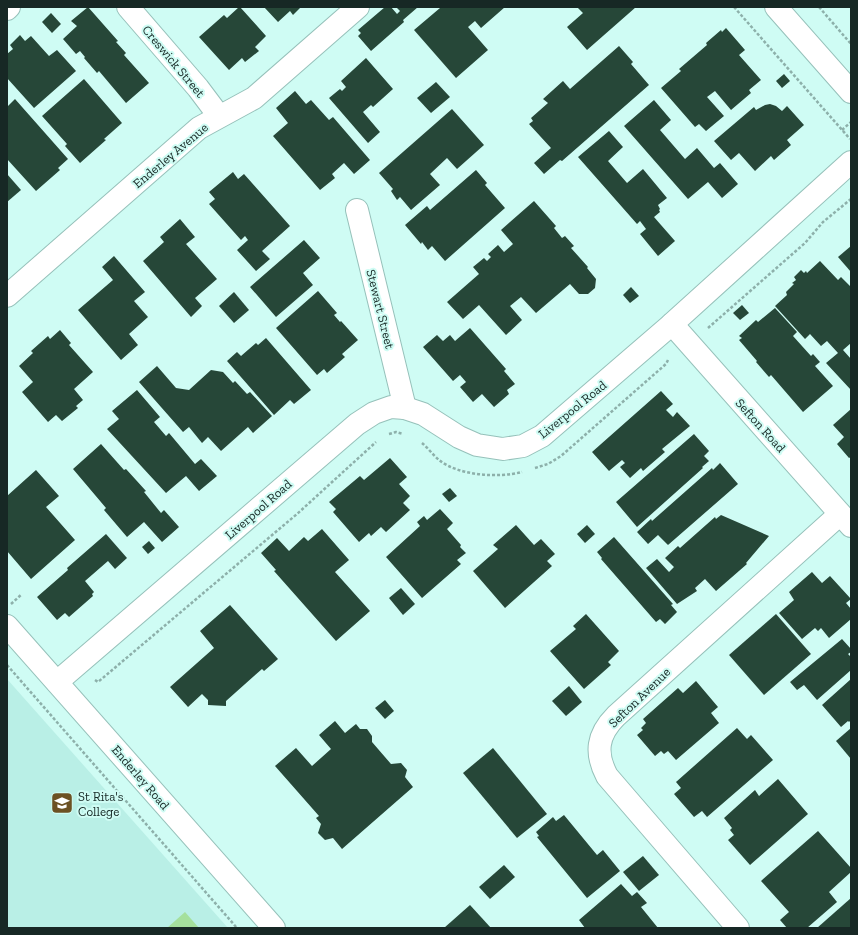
<svg xmlns="http://www.w3.org/2000/svg" width="858" height="935" font-family="'Zilla Slab',serif">
  <style>
    .built { fill: #b9efe6 }
    .green { fill: #a5e09d }
    .building { fill: #264738 }
    .lines { fill: none; stroke-linecap: round; stroke-linejoin: round }
    .minor-casing { stroke: #96c1ba; stroke-width: 24 }
    .path { stroke: #8db0aa; stroke-width: 2.5; stroke-dasharray: 3 2; stroke-linecap: butt }
    .minor { stroke: #fff; stroke-width: 22 }
    .labels { text-anchor: middle; stroke-width: 4; stroke-linejoin: round; paint-order: stroke }
    .street-label { font-size: 13px; fill: #172825; stroke: #cffcf4 }
    .poi-label { font-size: 13px; fill: #172825; stroke: #cffcf4; text-anchor: start }
  </style>
  <rect width="100%" height="100%" fill="#cffcf4"/>
  <!-- built -->
  <polygon class="built" points="7,679 228,928 7,928"/>
  <!-- green -->
  <polygon class="green" points="185,912 199,928 167,928"/>
  <!-- building -->
  <g class="building">
    <polygon points="88,7 118,41 116,42 126,53 124,55 149,83 126,103 99,71 97,73 84,58 85,57 80,51 76,54 63,39 77,26 71,21"/>
    <polygon points="239,7 240,7 266,36 255,47 259,51 245,62 242,58 229,70 199,37 224,15 227,18"/>
    <polygon points="264,7 301,7 293,15 290,11 278,22"/>
    <polygon points="385,7 391,7 397,14 400,11 396,7 418,7 403,20 404,22 371,51 358,36 361,33 358,30"/>
    <polygon points="438,7 505,7 481,28 475,21 468,27 488,50 456,78 414,30 440,8"/>
    <polygon points="577,7 636,7 587,50 567,27 583,13"/>
    <polygon points="51,13 61,24 52,33 42,22"/>
    <polygon points="726,28 745,50 739,55 761,80 749,90 751,93 731,110 715,91 707,97 724,116 706,131 699,124 695,127 661,88 681,71 679,69 707,45 706,43 721,30 722,32"/>
    <polygon points="20,35 25,41 31,36 49,56 57,50 76,71 34,108 7,78 7,54 13,49 10,45"/>
    <polygon points="619,46 633,62 631,64 649,85 562,161 560,160 544,174 534,163 551,148 529,124 533,121 531,118 548,103 543,99 563,81 570,89"/>
    <polygon points="366,58 393,89 373,107 371,105 363,112 380,132 368,143 329,98 340,89 342,91 346,87 341,81"/>
    <polygon points="784,74 790,81 782,88 776,81"/>
    <polygon points="84,79 122,123 104,139 106,140 80,163 65,146 67,144 42,116"/>
    <polygon points="436,82 450,97 431,113 417,98"/>
    <polygon points="295,91 306,104 311,100 329,120 333,117 370,160 354,174 344,163 332,174 335,178 320,190 273,136 288,123 276,108"/>
    <polygon points="15,99 68,159 58,168 60,170 36,191 7,159 7,107"/>
    <polygon points="654,100 671,120 660,130 685,159 697,148 714,168 720,163 738,184 722,198 708,182 688,199 624,126"/>
    <polygon points="770,104 776,106 782,111 787,106 804,125 787,140 791,145 774,160 771,156 755,171 739,153 731,160 714,141 754,107 756,110 765,105"/>
    <polygon points="452,109 484,145 457,169 447,158 430,174 440,185 411,210 400,197 397,200 391,191 393,189 379,173"/>
    <polygon points="609,131 623,147 608,161 627,183 643,169 667,198 658,205 660,209 659,210 660,212 654,217 675,241 658,256 640,234 646,229 640,221 637,224 578,157"/>
    <polygon points="476,170 487,183 485,185 505,208 445,261 432,246 428,250 422,242 421,244 405,225 427,206 430,210"/>
    <polygon points="233,172 238,179 244,174 290,226 262,251 270,259 256,271 237,250 248,240 245,236 241,240 209,204 215,199 209,192"/>
    <polygon points="7,174 21,190 7,202"/>
    <polygon points="534,201 556,226 554,228 562,238 565,236 574,246 571,248 588,267 587,268 596,279 595,288 588,294 579,294 570,284 536,313 521,297 510,306 522,320 506,335 479,305 463,319 447,302 479,274 473,267 484,258 487,261 491,257 488,254 498,245 504,252 513,244 501,230"/>
    <polygon points="180,219 195,237 186,244 217,279 195,298 202,306 191,317 143,261 164,242 160,237"/>
    <polygon points="304,240 320,258 303,273 313,285 276,317 250,287"/>
    <polygon points="851,246 851,272 838,257"/>
    <polygon points="114,256 145,292 134,301 148,317 129,334 138,345 121,360 78,310 113,280 102,267"/>
    <polygon points="820,261 838,280 841,277 851,287 851,293 850,294 851,295 851,343 843,350 851,359 851,390 826,363 838,353 827,341 821,346 810,334 805,339 775,306 787,295 786,292 794,284 792,283 796,280 794,277 801,270 804,273 806,271 807,273"/>
    <polygon points="631,287 639,296 630,303 623,295"/>
    <polygon points="318,291 337,313 334,315 340,322 341,321 358,340 342,354 345,357 327,373 324,369 317,375 276,328"/>
    <polygon points="234,292 249,310 234,323 219,306"/>
    <polygon points="742,305 749,313 740,320 733,313"/>
    <polygon points="775,308 797,332 793,336 811,356 813,354 820,362 815,366 833,386 803,412 771,375 769,377 756,362 757,361 739,340 742,338 739,336 756,320 758,322"/>
    <polygon points="470,328 506,369 504,371 515,384 507,390 509,394 494,407 482,394 473,402 460,387 466,382 460,375 453,381 423,347 437,335 443,341 450,335 455,341"/>
    <polygon points="60,330 71,343 69,345 93,372 74,389 83,400 76,406 78,408 62,421 56,415 48,422 22,392 33,382 19,366 33,353 31,351 48,336 50,339"/>
    <polygon points="266,338 311,390 294,404 290,400 274,415 227,361 237,352 241,356 256,343 258,345"/>
    <polygon points="157,366 176,388 189,390 211,370 223,372 233,383 235,381 247,394 250,392 272,416 253,433 248,427 221,451 208,437 202,443 189,427 183,432 139,382"/>
    <polygon points="137,390 160,417 154,422 166,436 169,433 195,464 201,459 217,476 199,491 186,476 166,493 107,429 119,419 112,411"/>
    <polygon points="661,391 673,404 666,410 673,417 677,412 690,426 662,449 665,452 643,471 641,468 630,478 620,467 625,463 622,460 609,471 592,452"/>
    <polygon points="851,409 851,457 849,458 837,444 844,437 833,425"/>
    <polygon points="694,434 709,451 704,456 709,461 702,467 703,468 637,527 616,502"/>
    <polygon points="101,444 124,470 126,469 146,491 144,492 161,513 164,510 179,527 162,542 144,522 127,537 104,510 106,508 73,469"/>
    <polygon points="390,458 407,477 399,484 410,496 403,503 410,510 386,532 381,527 371,536 369,533 359,542 333,512 336,509 329,502 360,476 364,480"/>
    <polygon points="720,463 738,484 668,545 658,535 648,544 637,532 651,519 652,521 712,468 713,470"/>
    <polygon points="36,470 59,496 46,507 75,540 31,579 7,551 7,496"/>
    <polygon points="450,488 457,496 449,502 442,494"/>
    <polygon points="440,509 453,523 447,529 461,545 460,547 466,553 457,560 461,564 422,598 386,557 420,526 417,522 424,516 427,520"/>
    <polygon points="721,515 769,536 746,563 747,564 716,591 705,579 695,588 697,591 677,604 646,568 657,559 669,572 674,567 665,558 678,546 680,548 715,517 716,519"/>
    <polygon points="516,525 534,545 541,539 555,554 547,561 552,566 505,608 473,571 498,549 493,545"/>
    <polygon points="587,525 595,534 585,543 577,534"/>
    <polygon points="322,529 349,560 335,572 370,611 336,641 274,571 276,570 261,553 277,538 289,551 304,537 308,541"/>
    <polygon points="106,534 127,558 115,569 108,561 85,581 94,592 92,594 93,596 69,617 65,613 57,620 37,597 68,570 67,568"/>
    <polygon points="614,537 673,604 671,605 677,612 665,624 660,619 656,622 601,559 602,558 597,552"/>
    <polygon points="149,541 155,548 148,554 142,547"/>
    <polygon points="812,572 822,583 830,576 851,599 846,603 851,609 851,619 829,638 821,628 818,631 815,628 802,639 779,613 794,600 789,592"/>
    <polygon points="401,588 415,604 403,615 389,598"/>
    <polygon points="230,605 278,659 264,671 262,669 226,701 226,706 208,705 208,700 202,694 188,707 170,687 214,648 200,631"/>
    <polygon points="586,614 619,651 608,662 611,665 584,689 550,651 576,629 573,626"/>
    <polygon points="776,614 811,654 764,695 729,655"/>
    <polygon points="842,639 851,649 851,652 848,654 851,657 851,670 817,700 804,685 797,690 790,682"/>
    <polygon points="851,679 851,720 849,722 848,721 841,727 822,705"/>
    <polygon points="696,681 718,707 711,713 719,723 676,760 668,751 664,754 661,751 655,756 637,735 643,730 641,728 646,723 643,719 678,688 683,693"/>
    <polygon points="569,686 582,702 566,716 552,701"/>
    <polygon points="385,700 394,711 385,719 375,708"/>
    <polygon points="335,721 345,733 356,724 360,729 367,729 372,736 372,742 391,764 401,763 407,770 405,777 413,787 342,849 333,838 325,840 318,833 321,824 316,818 319,816 275,766 296,748 312,766 331,749 319,735"/>
    <polygon points="737,728 747,739 751,735 773,760 707,817 702,811 694,817 674,794 681,788 676,782"/>
    <polygon points="851,728 851,759 836,741"/>
    <polygon points="493,748 547,814 517,838 463,773"/>
    <polygon points="778,779 808,814 750,865 728,840 734,835 730,830 732,828 724,818 755,790 759,796"/>
    <polygon points="564,815 597,855 603,850 620,871 587,898 537,837 539,836 536,832 553,817 556,821"/>
    <polygon points="818,831 851,868 851,872 829,892 837,902 807,928 787,928 780,920 789,912 761,881"/>
    <polygon points="643,856 659,875 639,891 623,872"/>
    <polygon points="504,865 515,877 490,899 479,887"/>
    <polygon points="621,884 632,896 637,892 647,903 641,907 658,928 585,928 579,920"/>
    <polygon points="851,898 851,928 817,928"/>
    <polygon points="470,905 491,928 444,928"/>
  </g>
  <g class="lines">
    <!-- minor casing -->
    <g class="minor-casing">
      <g id="minor">
        <polyline points="128,7 198,88 219,116"/>
        <polyline points="776,7 851,92"/>
        <polyline points="7,9 9,7"/>
        <polyline points="357,210 405,408"/>
        <polyline points="7,296 199,128 254,98 358,7"/>
        <polyline points="672,324 851,526"/>
        <polyline points="7,626 274,928"/>
        <polyline points="57,682 357,424 374,413 391,407 405,408 423,414 459,437 477,445 503,449 523,446 542,436 672,324 851,162"/>
        <path d="M738 928 607 776C595 753 597 735 616 716L840 514"/>
      </g>
    </g>
    <!-- path -->
    <g class="path">
      <polyline points="734,7 850,139"/>
      <polyline points="819,7 851,44"/>
      <polyline points="842,130 851,122"/>
      <polyline points="708,328 805,243 823,222 851,199"/>
      <polyline points="389,434 396,432 403,434"/>
      <path d="M422 443C428 448 433 455 439 460 459 476 499 478 522 472"/>
      <polyline points="535,468 548,464 561,456 666,364 668,360"/>
      <polyline points="11,604 22,594"/>
      <polyline points="7,665 237,928"/>
      <polyline points="95,680 98,682 297,514 376,442"/>
    </g>
    <!-- minor -->
    <use href="#minor" class="minor"/>
  </g>
  <!-- icons -->
  <defs>
    <g id="school-square" transform="scale(1.15)"><rect x="-9" y="-9" width="18" height="18" rx="4" fill="#6c5123" stroke="#cffcf4"/><path d="M0-5L7-2L0 1L-7-2ZM-4 1L0 2.5L4 1V4Q0 6-4 4Z" fill="#fff"/></g>
  </defs>
  <g fill-rule="evenodd">
    <use href="#school-square" x="62" y="803"/>
  </g>
  <g class="labels">
    <!-- street labels -->
    <g class="street-label">
      <text transform="translate(174 61) rotate(50)" y="5">Creswick Street</text>
      <text transform="translate(170 155) rotate(-40)" y="5">Enderley Avenue</text>
      <text transform="translate(381 309) rotate(76)" y="5">Stewart Street</text>
      <text transform="translate(572 409) rotate(-39)" y="5">Liverpool Road</text>
      <text transform="translate(761 425) rotate(48)" y="5">Sefton Road</text>
      <text transform="translate(258 509) rotate(-41)" y="5">Liverpool Road</text>
      <text transform="translate(639 697) rotate(-44)" y="5">Sefton Avenue</text>
      <text transform="translate(141 777) rotate(49)" y="5">Enderley Road</text>
    </g>
    <!-- poi labels -->
    <g class="poi-label">
      <text x="78" y="801">St Rita's<tspan x="78" dy="15">College</tspan></text>
    </g>
  </g>
  <!-- border -->
  <rect width="858" height="935" fill="none" stroke="#172825" stroke-width="16"/>
</svg>
